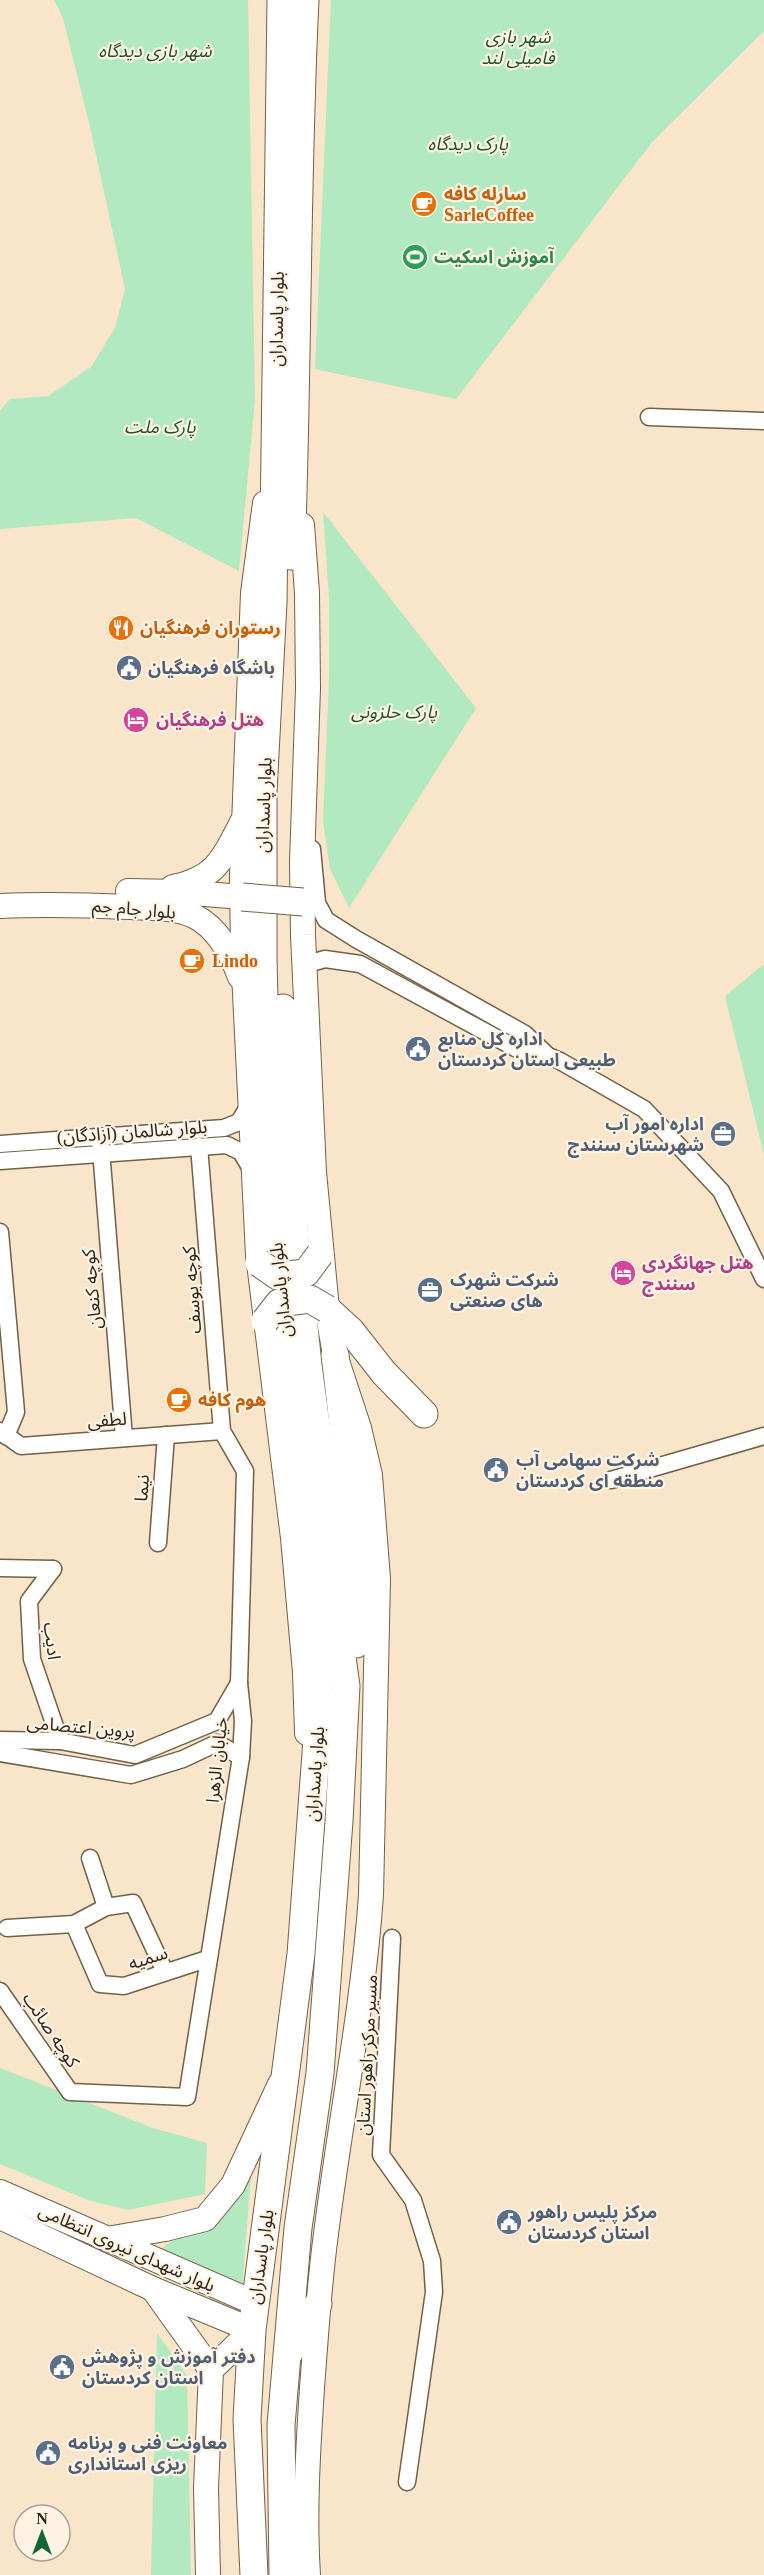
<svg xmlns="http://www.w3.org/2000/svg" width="764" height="2575" font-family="'Times New Roman','Noto Sans Arabic',serif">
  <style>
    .green { fill: #b3e9c0 }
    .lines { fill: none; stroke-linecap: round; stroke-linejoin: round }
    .minor-casing { stroke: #716149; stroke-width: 19 }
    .secondary-casing { stroke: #716149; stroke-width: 26 }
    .primary-casing { stroke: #716149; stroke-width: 29 }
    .minor { stroke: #fff; stroke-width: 16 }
    .secondary { stroke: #fff; stroke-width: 24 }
    .primary { stroke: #fff; stroke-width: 27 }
    .primary-bridge-casing { stroke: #716149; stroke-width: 29; stroke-linecap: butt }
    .primary-bridge { stroke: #fff; stroke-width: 27 }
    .labels { text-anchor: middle; stroke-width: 4.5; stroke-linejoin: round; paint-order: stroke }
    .park-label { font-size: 18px; font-style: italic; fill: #1e522f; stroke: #fff3e3 }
    .food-label { font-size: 18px; font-weight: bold; fill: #c56008; stroke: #fff3e3; text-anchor: start }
    .leisure-label { font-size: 18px; font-weight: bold; fill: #27864d; stroke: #fff3e3; text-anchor: start }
    .street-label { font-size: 18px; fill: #2b241a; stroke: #fff3e3 }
    .service-label { font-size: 18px; font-weight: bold; fill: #4e5e75; stroke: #fff3e3; text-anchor: start }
    .hotel-label { font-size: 18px; font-weight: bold; fill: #b23c85; stroke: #fff3e3; text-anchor: start }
  </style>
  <rect width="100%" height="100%" fill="#f8e5ca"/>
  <!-- green -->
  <g class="green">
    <polygon points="54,0 248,0 255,399 239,571 136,518 0,529 0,411 10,399 48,396 91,367 115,328 125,289 90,127 63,18"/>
    <polygon points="331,0 764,0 764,31 653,141 456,399 315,369"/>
    <polygon points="323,512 476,708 349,908 330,869 323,821 329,679 329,598"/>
    <polygon points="764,964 764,1155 725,996"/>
    <polygon points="0,2068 153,2128 207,2143 205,2194 128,2210 88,2200 0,2164"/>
    <polygon points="251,2175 242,2289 160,2250"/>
    <polygon points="157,2333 187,2376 191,2575 151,2575"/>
  </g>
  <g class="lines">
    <!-- minor casing -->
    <g class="minor-casing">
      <g id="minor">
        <polyline points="649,417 764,421"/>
        <polyline points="312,849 317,903 326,920 356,939 525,1034 546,1054"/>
        <polyline points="304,965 325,959 360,964 517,1049 546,1055 560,1061 644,1109 721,1191 764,1279"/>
        <polyline points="100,1137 124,1438"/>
        <polyline points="0,1144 224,1128 239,1122 250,1104"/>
        <polyline points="0,1161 227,1145 241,1152 253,1172"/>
        <polyline points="0,1232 16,1412 6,1436"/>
        <polyline points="0,1431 21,1446 222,1431"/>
        <polyline points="611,1480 764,1436"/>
        <polyline points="158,1543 166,1435"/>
        <polyline points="0,1568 53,1569"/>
        <polyline points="53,1569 29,1601 32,1659 60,1741"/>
        <polyline points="0,1740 60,1741 135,1755 217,1721 239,1683"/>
        <polyline points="0,1753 131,1775 183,1759 217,1743 241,1757"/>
        <polyline points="90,1858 106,1907"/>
        <polyline points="74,1924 100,1984 124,1986 207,1959"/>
        <polyline points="7,1928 74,1924 106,1907 133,1903 165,1972"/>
        <polyline points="392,1938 381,2155 413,2200 432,2261 434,2292 407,2482"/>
        <polyline points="0,1991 70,2092 187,2097 241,1757 243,1721 239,1683 245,1471 222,1431 199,1146"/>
      </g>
    </g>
    <!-- secondary casing -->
    <g class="secondary-casing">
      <g id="secondary">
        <polyline points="265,503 253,593 242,876 243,953 258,1255 293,1538 305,1672 307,1733"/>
        <path d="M302 525 307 593 308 688 302 862 303 935 314 1172 327 1309 335 1355 359 1428 370 1475 378 1579 371 1895C363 2009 340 2121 326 2234 319 2285 316 2337 312 2388 308 2450 304 2513 308 2575"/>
        <path d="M173 887C217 878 223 858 242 822"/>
        <polyline points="128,891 180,892 242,897"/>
        <path d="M0 906C43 904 87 905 130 907 150 908 175 907 194 916 218 928 231 953 240 977"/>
        <polyline points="0,2192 255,2303"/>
        <polyline points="0,2217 153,2289 252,2330 211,2370 206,2488 208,2575"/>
        <polyline points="107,2239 165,2229 205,2219 233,2185 280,2084"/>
        <polyline points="153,2289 211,2370"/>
      </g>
    </g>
    <!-- primary casing -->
    <g class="primary-casing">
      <g id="primary">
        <path d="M291 556C298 371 296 185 305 0"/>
        <polyline points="283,1008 294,1229 308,1365 333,1551 340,1643 346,1686 339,1821 320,2073 298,2228 281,2425 283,2575"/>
        <polyline points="327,1309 351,1331 384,1373 424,1414"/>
        <path d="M335 1355C347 1453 356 1545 356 1644"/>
        <polyline points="289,2353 318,2304"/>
        <polyline points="254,2575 247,2419 252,2330 301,1954 319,1713 320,1644 313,1562 289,1367 275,1230 266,1079 263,958 263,792 273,603 281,0"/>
      </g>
    </g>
    <!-- minor -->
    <use href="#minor" class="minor"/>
    <!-- secondary -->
    <use href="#secondary" class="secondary"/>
    <!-- primary -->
    <use href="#primary" class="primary"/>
    <!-- primary-bridge casing -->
    <g class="primary-bridge-casing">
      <g id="primary-bridge">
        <polyline points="242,897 303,902"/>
        <polyline points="259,1263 278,1276 306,1273 320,1254"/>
        <polyline points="265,1321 279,1303 310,1299 327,1309"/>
      </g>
    </g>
    <!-- primary-bridge -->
    <use href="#primary-bridge" class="primary-bridge"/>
  </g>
  <!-- icons -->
  <defs>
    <g id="cafe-disc" transform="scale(1.35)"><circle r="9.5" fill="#e8710a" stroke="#fff3e3"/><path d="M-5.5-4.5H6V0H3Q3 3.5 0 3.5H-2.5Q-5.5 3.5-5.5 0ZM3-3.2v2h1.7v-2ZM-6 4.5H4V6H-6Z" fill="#fff"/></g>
    <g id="stadium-disc" transform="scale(1.35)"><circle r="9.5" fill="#2e9e5b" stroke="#fff3e3"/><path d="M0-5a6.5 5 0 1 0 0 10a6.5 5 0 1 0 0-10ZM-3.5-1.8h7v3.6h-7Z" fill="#fff"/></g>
    <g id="restaurant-disc" transform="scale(1.35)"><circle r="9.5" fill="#e8710a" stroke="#fff3e3"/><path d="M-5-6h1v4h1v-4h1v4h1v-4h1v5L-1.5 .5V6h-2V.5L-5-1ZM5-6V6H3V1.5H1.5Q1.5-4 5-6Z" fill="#fff"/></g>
    <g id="civic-disc" transform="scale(1.35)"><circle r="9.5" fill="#5c6f8a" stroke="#fff3e3"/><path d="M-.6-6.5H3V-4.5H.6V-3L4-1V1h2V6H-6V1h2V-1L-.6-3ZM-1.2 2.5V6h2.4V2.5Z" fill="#fff"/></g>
    <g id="hotel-disc" transform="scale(1.35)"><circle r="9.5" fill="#d1479c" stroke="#fff3e3"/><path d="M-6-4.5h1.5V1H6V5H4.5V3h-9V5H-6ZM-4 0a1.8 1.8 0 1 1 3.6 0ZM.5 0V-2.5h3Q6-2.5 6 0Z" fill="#fff"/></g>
    <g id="office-disc" transform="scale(1.35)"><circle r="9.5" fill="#5c6f8a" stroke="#fff3e3"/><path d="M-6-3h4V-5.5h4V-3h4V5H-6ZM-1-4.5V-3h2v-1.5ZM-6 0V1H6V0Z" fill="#fff"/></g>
  </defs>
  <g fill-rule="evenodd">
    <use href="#cafe-disc" x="424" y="204"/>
    <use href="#stadium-disc" x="415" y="257"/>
    <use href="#restaurant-disc" x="121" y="628"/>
    <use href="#civic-disc" x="129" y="668"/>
    <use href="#hotel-disc" x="136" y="720"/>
    <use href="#cafe-disc" x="192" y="961"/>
    <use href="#civic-disc" x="418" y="1049"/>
    <use href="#office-disc" x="723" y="1134"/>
    <use href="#hotel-disc" x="623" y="1273"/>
    <use href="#office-disc" x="430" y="1290"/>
    <use href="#cafe-disc" x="179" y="1400"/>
    <use href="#civic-disc" x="496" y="1470"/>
    <use href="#civic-disc" x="509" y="2222"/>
    <use href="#civic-disc" x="62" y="2367"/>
    <use href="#civic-disc" x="48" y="2453"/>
  </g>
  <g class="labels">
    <!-- park labels -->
    <g class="park-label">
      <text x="518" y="43">شهر بازی<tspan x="518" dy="21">فامیلی لند</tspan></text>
      <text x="155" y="57">شهر بازی دیدگاه</text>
      <text x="468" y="150">پارک دیدگاه</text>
      <text x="160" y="433">پارک ملت</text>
      <text x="394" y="718">پارک حلزونی</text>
    </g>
    <!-- food labels -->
    <g class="food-label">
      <text x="444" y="200">سارله کافه<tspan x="444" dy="21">SarleCoffee</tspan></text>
      <text x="140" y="634">رستوران فرهنگیان</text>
      <text x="212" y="967">Lindo</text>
      <text x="198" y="1406">هوم کافه</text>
    </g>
    <!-- leisure labels -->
    <g class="leisure-label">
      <text x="434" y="263">آموزش اسکیت</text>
    </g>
    <!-- street labels -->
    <g class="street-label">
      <text transform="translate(277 319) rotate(-89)" y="6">بلوار پاسداران</text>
      <text transform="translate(264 805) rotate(-88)" y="6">بلوار پاسداران</text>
      <text transform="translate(134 909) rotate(5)" y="6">بلوار جام جم</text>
      <text transform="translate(132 1132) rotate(-4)" y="6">بلوار شالمان (آزادگان)</text>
      <text transform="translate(92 1289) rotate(-95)" y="6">کوچه کنعان</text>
      <text transform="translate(192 1290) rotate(-94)" y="6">کوچه یوسف</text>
      <text transform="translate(281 1290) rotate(-96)" y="6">بلوار پاسداران</text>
      <text transform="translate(107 1420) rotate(-4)" y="6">لطفی</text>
      <text transform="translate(142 1488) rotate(-86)" y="6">نیما</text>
      <text transform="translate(52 1641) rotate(83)" y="6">ادیب</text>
      <text transform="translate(81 1727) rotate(5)" y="6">پروین اعتصامی</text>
      <text transform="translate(217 1760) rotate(-84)" y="6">خیابان الزهرا</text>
      <text transform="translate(315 1774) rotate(-86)" y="6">بلوار پاسداران</text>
      <text transform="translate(148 1958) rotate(-18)" y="6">سمیه</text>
      <text transform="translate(51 2030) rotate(56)" y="6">کوچه صائب</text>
      <text transform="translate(367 2055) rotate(-87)" y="6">مسیر مرکز راهور استان</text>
      <text transform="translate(127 2248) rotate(24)" y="6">بلوار شهدای نیروی انتظامی</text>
      <text transform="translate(261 2257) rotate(-82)" y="6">بلوار پاسداران</text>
    </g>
    <!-- service labels -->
    <g class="service-label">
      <text x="148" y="674">باشگاه فرهنگیان</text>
      <text x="438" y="1045">اداره کل منابع<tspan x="438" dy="21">طبیعی استان کردستان</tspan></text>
      <text x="704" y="1130" text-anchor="end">اداره امور آب<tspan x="704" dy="21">شهرستان سنندج</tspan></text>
      <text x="450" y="1286">شرکت شهرک<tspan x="450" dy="21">های صنعتی</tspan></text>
      <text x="516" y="1466">شرکت سهامی آب<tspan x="516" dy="21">منطقه ای کردستان</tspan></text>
      <text x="528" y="2218">مرکز پلیس راهور<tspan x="528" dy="21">استان کردستان</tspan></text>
      <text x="82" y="2363">دفتر آموزش و پژوهش<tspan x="82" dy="21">استان کردستان</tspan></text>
      <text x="68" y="2449">معاونت فنی و برنامه<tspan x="68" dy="21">ریزی استانداری</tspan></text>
    </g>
    <!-- hotel labels -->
    <g class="hotel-label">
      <text x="156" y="726">هتل فرهنگیان</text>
      <text x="642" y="1269">هتل جهانگردی<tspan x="642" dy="21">سنندج</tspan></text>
    </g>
  </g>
  <!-- north arrow -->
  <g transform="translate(42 2533)"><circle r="28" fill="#fff3e3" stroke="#aaa093" stroke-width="1.5"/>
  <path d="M0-4.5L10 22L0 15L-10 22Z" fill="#106638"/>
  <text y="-9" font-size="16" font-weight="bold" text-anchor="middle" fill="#2b241a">N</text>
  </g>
</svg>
